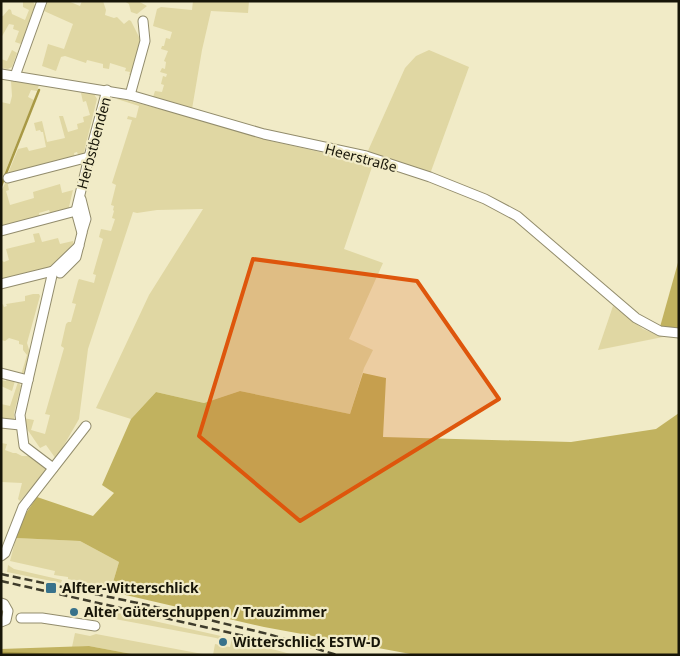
<svg xmlns="http://www.w3.org/2000/svg" width="680" height="656" font-family="'Noto Sans',sans-serif">
  <style>
    .green { fill: #e0d7a3 }
    .forest { fill: #c1b25f }
    .lines { fill: none; stroke-linecap: round; stroke-linejoin: round }
    .stream { stroke: #a89945; stroke-width: 2.5 }
    .minor-casing { stroke: #928c6c; stroke-width: 11 }
    .minor { stroke: #fff; stroke-width: 9 }
    .rail { stroke: #3f3c2b; stroke-width: 2.5; stroke-dasharray: 8 4; stroke-linecap: butt }
    .marked { fill: #de560c; fill-opacity: 0.2; stroke: #de560c; stroke-width: 4; stroke-linejoin: round }
    .poi-dot { fill: #38728b; stroke: #f1ebc7; stroke-width: 2 }
    .labels { text-anchor: middle; stroke-width: 4.5; stroke-linejoin: round; paint-order: stroke }
    .street-label { font-size: 14px; fill: #171508; stroke: #f1ebc7 }
    .poi-label { font-size: 14px; font-weight: bold; fill: #171508; stroke: #f1ebc7; text-anchor: start }
  </style>
  <rect width="100%" height="100%" fill="#f1ebc7"/>
  <!-- green -->
  <g class="green">
    <polygon points="23,1 33,1 35,6 21,44 15,42 19,31 13,29 14,25 9,24 1,38 1,16 3,16 9,9 11,10 12,14 25,20 29,10 23,7"/>
    <polygon points="48,1 68,1 80,6 82,1 103,1 106,10 105,15 114,18 117,17 124,24 129,20 131,21 141,41 131,75 129,75 130,72 125,71 126,68 110,63 109,69 103,68 103,64 87,60 86,63 65,56 61,57 56,71 42,66 48,44 64,49 73,24 44,11"/>
    <polygon points="124,1 138,1 147,6 137,14 131,12 129,4"/>
    <polygon points="193,1 249,1 248,13 211,11 202,50 192,109 153,97 155,91 162,92 164,85 161,84 163,76 166,77 167,74 160,72 162,68 165,69 166,62 164,61 168,51 161,49 162,46 164,46 166,38 170,39 172,32 153,26 157,9 161,7 192,10"/>
    <polygon points="12,50 17,53 12,67 8,69 1,68 1,59 7,61"/>
    <polygon points="429,50 469,67 430,174 392,160 367,153 405,68 416,56"/>
    <polygon points="11,81 39,85 37,91 31,90 28,97 34,100 1,182 1,102 10,104 12,96"/>
    <polygon points="81,93 94,94 97,99 83,156 79,157 77,152 74,153 75,158 7,176 18,149 27,147 29,151 46,147 43,132 41,132 40,130 36,131 34,123 42,121 47,142 65,138 59,116 63,116 68,132 78,129 77,124 84,122 83,117 90,115 86,101 83,102"/>
    <polygon points="118,98 198,119 271,141 373,164 344,249 383,263 349,339 373,350 364,368 350,414 240,391 204,403 156,392 131,419 96,408 149,295 203,209 157,210 137,213 133,212 88,349 79,419 56,459 46,445 40,448 27,429 23,418 34,420 31,430 45,434 50,415 45,414 46,411 64,348 61,346 66,324 68,322 71,322 76,304 72,303 78,281 79,279 94,283 96,275 93,274 103,239 99,237 101,229 111,231 115,219 112,218 114,211 113,210 114,206 111,205 116,185 112,183 132,120 127,119 128,116 136,118 139,106 117,99"/>
    <polygon points="7,180 9,190 6,191 10,205 34,198 33,192 60,184 62,193 73,190 68,211 51,215 49,210 39,213 40,218 1,228 1,191"/>
    <polygon points="39,233 42,242 58,238 60,244 73,241 74,245 45,271 1,282 1,260 4,262 9,260 6,249 35,242 33,234"/>
    <polygon points="33,294 39,294 40,296 27,343 30,353 24,373 21,375 27,355 23,350 23,345 19,344 19,341 9,338 5,341 1,340 1,305 3,304 4,307 7,306 6,304 25,301 25,296"/>
    <polygon points="613,306 643,329 663,337 598,350"/>
    <polygon points="7,379 15,381 12,391 1,386 1,380 6,381"/>
    <polygon points="18,382 21,386 14,413 14,422 1,420 1,404 10,406"/>
    <polygon points="1,443 7,444 5,450 13,453 16,453 22,456 31,456 48,468 20,501 18,499 22,483 1,482"/>
    <polygon points="16,538 80,541 119,562 111,589 68,579 68,577 54,575 55,571 10,561"/>
    <polygon points="8,565 14,569 62,580 61,583 7,572"/>
    <polygon points="93,608 105,610 221,636 219,639 216,638 99,616 100,611 95,610 94,614 91,614"/>
    <polygon points="75,633 90,636 96,634 208,655 137,655 89,646 72,647"/>
    <polygon points="232,638 294,655 213,655 215,644 230,647"/>
  </g>
  <!-- forest -->
  <g class="forest">
    <polygon points="679,259 679,329 660,327"/>
    <polygon points="363,373 386,378 383,437 571,442 656,429 679,413 679,655 416,655 264,627 117,593 118,590 111,589 119,562 80,541 16,538 24,516 37,497 93,516 114,493 102,485 131,419 156,392 204,403 240,391 350,414"/>
    <polygon points="89,646 137,655 1,655 1,649"/>
  </g>
  <g class="lines">
    <!-- stream -->
    <g class="stream">
      <polyline points="1,186 39,90"/>
      <polyline points="1,653 63,655"/>
    </g>
    <!-- minor casing -->
    <g class="minor-casing">
      <g id="minor">
        <polyline points="1,74 130,95 264,134 366,156 430,177 485,199 517,216 636,318 660,331 679,333"/>
        <polyline points="15,76 42,1"/>
        <polyline points="130,95 145,41 143,21"/>
        <polyline points="8,178 89,157"/>
        <polyline points="81,199 86,219 82,232"/>
        <polyline points="1,231 76,211"/>
        <polyline points="60,273 76,257 82,233 76,211 89,157 107,90"/>
        <polyline points="1,284 53,271"/>
        <polyline points="1,373 28,380"/>
        <polyline points="1,423 20,425"/>
        <polyline points="53,468 24,446 20,415 53,271 79,246"/>
        <polyline points="1,556 5,553 23,507 86,426"/>
        <polyline points="1,603 4,604 8,611 6,620 1,622"/>
        <polyline points="21,618 42,618 95,626"/>
      </g>
    </g>
    <!-- minor -->
    <use href="#minor" class="minor"/>
    <!-- rail -->
    <g class="rail">
      <polyline points="1,574 147,605 268,634 337,655"/>
      <polyline points="1,581 262,640"/>
    </g>
  </g>
  <!-- marked area -->
  <path class="marked" d="M253 259 417 281 499 399 300 521 199 436Z"/>
  <!-- markers -->
  <g class="poi-dot">
    <rect x="45" y="582" width="12" height="12" rx="2.5"/>
    <circle cx="74" cy="612" r="5"/>
    <circle cx="223" cy="642" r="5"/>
  </g>
  <g class="labels">
    <!-- street labels -->
    <g class="street-label">
      <text transform="translate(94 143) rotate(-75)" y="5">Herbstbenden</text>
      <text transform="translate(361 158) rotate(15)" y="5">Heerstraße</text>
    </g>
    <!-- poi labels -->
    <g class="poi-label">
      <text x="62" y="593">Alfter-Witterschlick</text>
      <text x="84" y="617">Alter Güterschuppen / Trauzimmer</text>
      <text x="233" y="647">Witterschlick ESTW-D</text>
    </g>
  </g>
  <!-- border -->
  <rect width="680" height="656" fill="none" stroke="#171508" stroke-width="5"/>
</svg>
